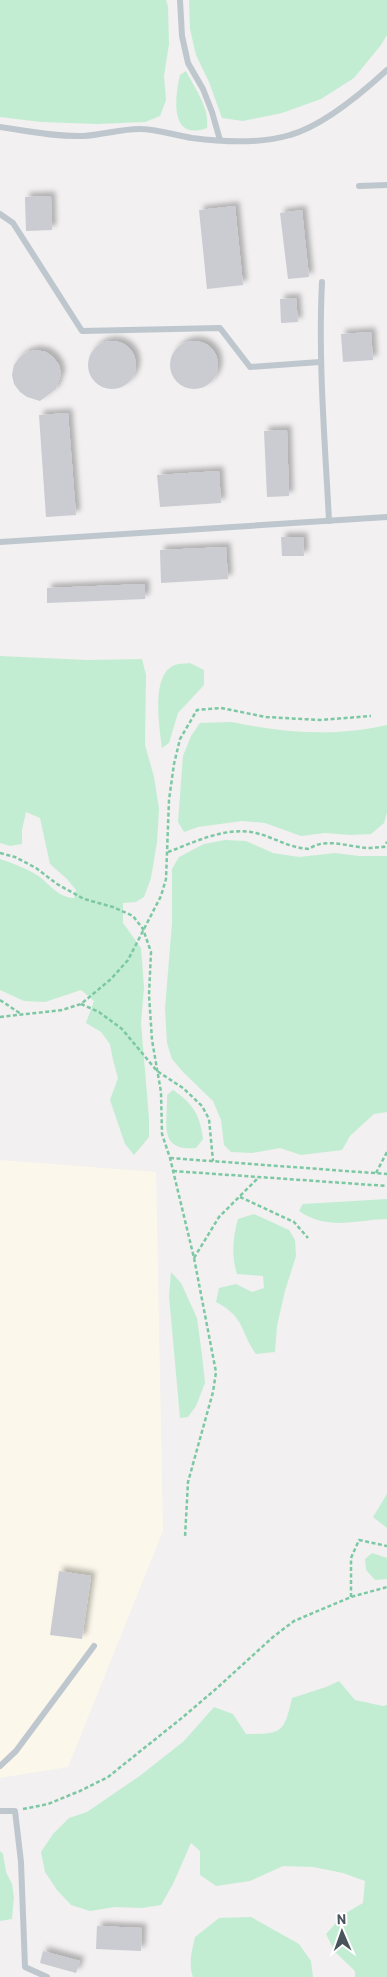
<svg xmlns="http://www.w3.org/2000/svg" width="387" height="1977" font-family="Barlow,sans-serif">
  <style>
    .commercial { fill: #fbf7eb }
    .green { fill: #c2edd3 }
    .building { fill: #caccd2; filter: url(#shadow) }
    .lines { fill: none; stroke-linecap: round; stroke-linejoin: round }
    .path { stroke: #7cc8a4; stroke-width: 2.5; stroke-dasharray: 4 2.5; stroke-linecap: butt }
    .lane { stroke: #bfc7ce; stroke-width: 6 }
  </style>
  <defs>
    <filter id="shadow"><feDropShadow dx="4.5" dy="-4.5" stdDeviation="2.5" flood-color="#0004"/></filter>
  </defs>
  <rect width="100%" height="100%" fill="#f2f0f0"/>
  <!-- commercial -->
  <polygon class="commercial" points="0,1160 156,1172 163,1531 68,1767 0,1778"/>
  <!-- green -->
  <g class="green">
    <polygon points="0,0 166,0 168,6 169,44 164,76 166,100 160,116 145,122 97,124 41,122 0,117"/>
    <polygon points="189,0 387,0 387,35 381,45 354,78 321,99 282,113 243,121 222,118 209,82 196,55 190,29"/>
    <path d="M186 71C195 89 210 108 207 128 169 142 175 96 180 75Z"/>
    <path d="M0 656 88 660 142 659 146 675 145 745 154 777 159 809 157 842 151 878 144 897 136 902 123 903V923L141 948 144 987 141 1023 149 1118V1137L134 1155 125 1144 110 1100 118 1078 113 1060 110 1044 101 1032 86 1023 94 1001 81 990 45 1002 24 1001 0 990V859C13 863 25 868 37 875 49 883 58 898 74 898L76 890 67 879 50 864 40 818 26 812 22 830V844L10 846 0 843Z"/>
    <path d="M190 663 204 670V685L178 713 169 743 162 748C160 728 150 674 175 665 179 663 186 664 190 663Z"/>
    <path d="M232 722C283 733 336 737 387 725V813L384 823 371 834 350 835 325 833 301 836 265 823 242 821 198 827 184 832 178 822 183 756 191 736 200 723Z"/>
    <polygon points="225,840 246,841 273,853 299,857 335,853 359,856 387,856 387,1112 374,1114 350,1136 342,1150 301,1155 280,1148 252,1153 231,1152 224,1145 221,1120 213,1101 183,1072 172,1059 167,1043 165,1009 172,923 172,869 179,857 204,844"/>
    <path d="M173 1090C193 1104 200 1114 203 1139L196 1148C157 1152 168 1122 167 1095Z"/>
    <path d="M387 1199V1219C355 1220 328 1231 299 1211L303 1204Z"/>
    <path d="M254 1214 289 1230 295 1240 296 1256 285 1291 277 1326 275 1352 256 1354C239 1330 246 1318 216 1302L219 1288 236 1284 252 1292 264 1288 263 1276 237 1274C231 1256 233 1236 238 1219Z"/>
    <polygon points="171,1272 181,1283 197,1318 202,1355 205,1383 196,1406 188,1417 180,1418 169,1296"/>
    <polygon points="387,1494 387,1528 373,1517"/>
    <polygon points="372,1553 387,1558 387,1579 375,1580 366,1570 365,1559"/>
    <path d="M339 1681 355 1700 383 1706 387 1705V1977H355V1971L335 1952 326 1934 344 1914 363 1903 365 1881 343 1873 313 1867 283 1866 250 1881 216 1886 200 1875V1851L191 1843 173 1884 161 1905 142 1908 115 1907 90 1911 71 1905 57 1890 45 1872 41 1852 53 1834 69 1818 87 1812 141 1775 184 1741 214 1707 233 1714 246 1734C282 1734 284 1733 292 1698L326 1687Z"/>
    <polygon points="0,1851 3,1854 6,1872 12,1884 14,1897 12,1919 0,1921"/>
    <path d="M251 1917 299 1944 311 1961 313 1977H193C188 1963 192 1951 195 1937L219 1918Z"/>
  </g>
  <!-- building -->
  <g class="building">
    <polygon points="51,196 52,230 26,231 25,197"/>
    <polygon points="235,206 243,285 207,289 199,210"/>
    <polygon points="302,210 309,277 288,279 280,213"/>
    <polygon points="296,298 298,322 281,323 280,299"/>
    <polygon points="371,332 373,360 343,362 341,334"/>
    <circle cx="112" cy="365" r="24"/>
    <circle cx="194" cy="365" r="24"/>
    <polygon points="36,350 46,352 53,357 59,365 61,374 56,389 40,401 27,397 20,392 14,384 12,375 14,365 19,358 27,352"/>
    <polygon points="68,413 76,515 46,517 39,415"/>
    <polygon points="287,430 289,496 267,497 264,431"/>
    <polygon points="219,471 221,503 160,507 157,475"/>
    <polygon points="281,537 303,537 304,556 282,556"/>
    <polygon points="226,547 228,579 161,583 160,550"/>
    <polygon points="145,584 145,599 47,603 47,588"/>
    <polygon points="59,1571 91,1576 82,1639 50,1635"/>
    <polygon points="97,1926 142,1928 141,1951 96,1949"/>
    <polygon points="43,1951 80,1961 76,1973 40,1963"/>
  </g>
  <g class="lines">
    <!-- path -->
    <g class="path">
      <path d="M168 852C195 842 226 826 256 833 276 838 286 847 309 849 325 837 349 847 367 848 373 848 378 847 384 847L387 842"/>
      <polyline points="0,853 15,857 36,868 57,884 84,899 113,907 133,916 143,929 151,952 149,995 152,1040 161,1092 162,1134 170,1158 194,1258 216,1372 213,1392 188,1482 185,1537"/>
      <polyline points="0,1000 21,1014"/>
      <polyline points="81,1004 99,1012 122,1029 157,1071 183,1088 202,1106 209,1119 213,1161"/>
      <polyline points="0,1017 62,1010 81,1004 111,979 128,960 161,896 166,879 169,800 174,764 180,739 197,710 221,708 266,717 320,720 371,716"/>
      <polyline points="170,1158 387,1174"/>
      <polyline points="173,1171 387,1186"/>
      <polyline points="376,1173 387,1152"/>
      <polyline points="240,1197 294,1222 308,1238"/>
      <polyline points="194,1258 219,1217 259,1177"/>
      <polyline points="351,1597 351,1558 359,1540 387,1546"/>
      <polyline points="23,1809 48,1804 80,1791 108,1777 183,1717 217,1688 273,1637 294,1621 351,1597 387,1587"/>
    </g>
    <!-- lane -->
    <g class="lane">
      <polyline points="180,0 182,36 188,63 203,89 212,112 220,140"/>
      <path d="M0 127C27 131 56 137 83 136 102 135 121 129 139 129 157 129 174 135 192 138 223 142 260 144 290 135 323 126 362 93 387 70"/>
      <polyline points="359,186 387,185"/>
      <polyline points="0,214 13,223 82,331 220,328 250,367 320,362"/>
      <path d="M322 282C318 362 325 441 329 521"/>
      <polyline points="0,542 387,517"/>
      <polyline points="0,1766 16,1751 94,1646"/>
      <polyline points="0,1811 15,1811 21,1862 25,1967 47,1977"/>
    </g>
  </g>
  <!-- north arrow -->
  <g transform="translate(342 1932) rotate(358)" stroke="#ffffff" stroke-width="4" paint-order="stroke">
  <path d="M0-4L9 19L0 12L-9 19Z" fill="#49535c"/>
  <text y="-8" font-size="14" font-weight="bold" text-anchor="middle" fill="#49535c">N</text>
  </g>
</svg>
